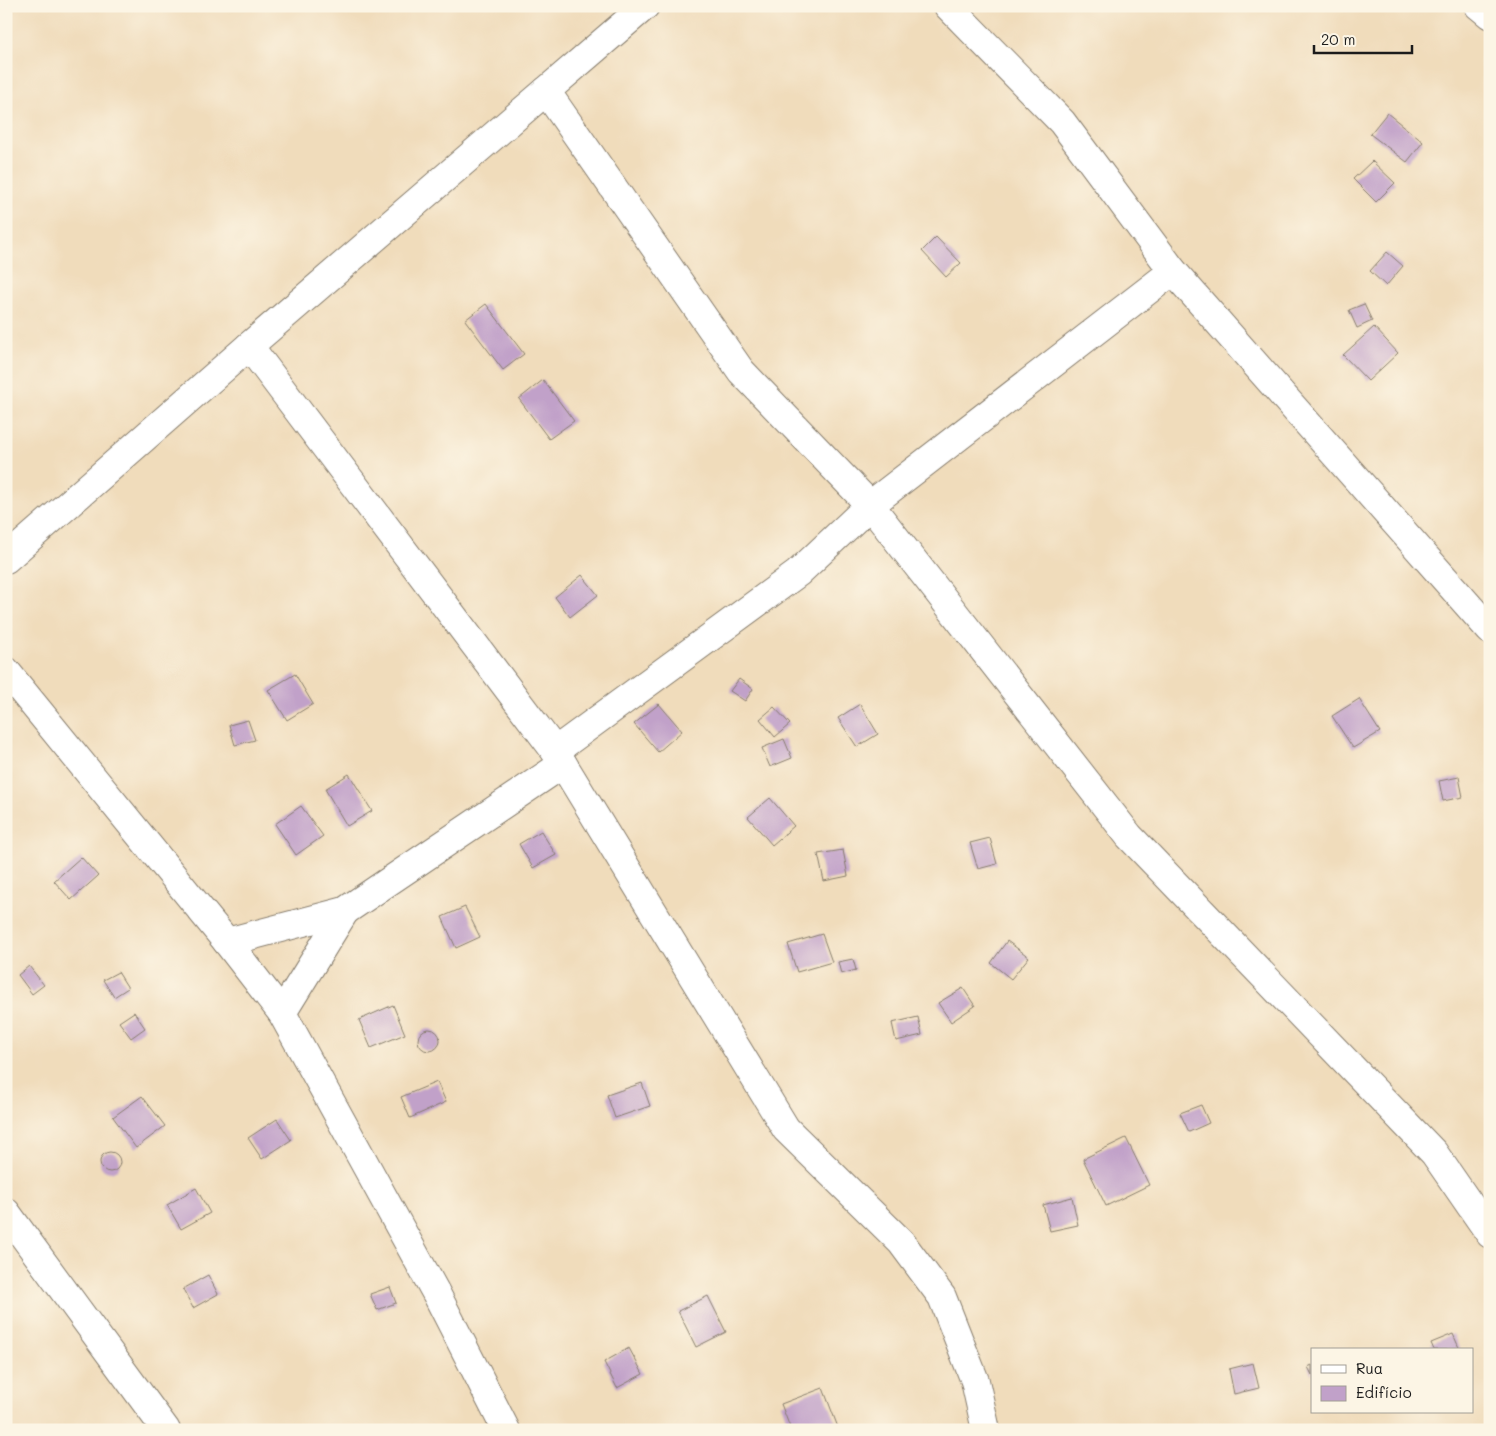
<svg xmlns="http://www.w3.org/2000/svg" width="1496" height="1436" font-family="Mali,sans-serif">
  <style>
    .building { fill: #c1a1c9 }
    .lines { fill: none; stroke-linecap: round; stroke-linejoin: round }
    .street-casing { stroke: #867c6c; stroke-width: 30 }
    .street { stroke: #fff; stroke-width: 28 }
  </style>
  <rect width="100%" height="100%" fill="#fcf5e5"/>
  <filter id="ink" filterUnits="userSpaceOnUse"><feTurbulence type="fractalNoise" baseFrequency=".02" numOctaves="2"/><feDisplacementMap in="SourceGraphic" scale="10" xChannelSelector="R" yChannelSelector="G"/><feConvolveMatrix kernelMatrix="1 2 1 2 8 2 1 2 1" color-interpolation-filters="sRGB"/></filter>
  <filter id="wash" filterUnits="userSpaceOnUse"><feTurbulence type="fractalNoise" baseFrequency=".0096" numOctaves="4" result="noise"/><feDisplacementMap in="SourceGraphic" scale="20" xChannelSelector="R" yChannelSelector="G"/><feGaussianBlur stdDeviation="1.12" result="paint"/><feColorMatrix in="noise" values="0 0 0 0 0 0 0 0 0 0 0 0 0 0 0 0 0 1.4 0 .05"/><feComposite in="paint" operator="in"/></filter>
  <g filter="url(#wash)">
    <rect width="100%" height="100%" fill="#f0dcbb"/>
    <g id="blocks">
      <!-- building -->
      <g class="building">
        <polygon points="1387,113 1423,142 1407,162 1370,134"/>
        <polygon points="1372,161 1395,183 1376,202 1353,179"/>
        <polygon points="936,237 961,263 946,277 922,251"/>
        <polygon points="1387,252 1403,266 1386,286 1370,271"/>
        <polygon points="486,304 524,354 503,370 465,320"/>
        <polygon points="1364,304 1372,321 1357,328 1349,310"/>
        <polygon points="1374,327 1398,353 1368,381 1343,355"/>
        <polygon points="543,380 574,421 549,439 519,399"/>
        <polygon points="582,575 598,595 570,617 555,597"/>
        <polygon points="295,674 313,704 287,720 268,690"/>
        <polygon points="739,679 753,689 745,701 730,691"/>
        <polygon points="1359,699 1380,732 1353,748 1332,716"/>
        <polygon points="659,704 682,731 658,752 634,724"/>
        <polygon points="860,704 878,734 857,747 838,718"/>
        <polygon points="774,707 790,724 775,737 760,719"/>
        <polygon points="248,720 255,740 235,745 229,725"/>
        <polygon points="784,739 792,758 770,767 762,748"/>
        <polygon points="349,774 372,811 347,826 325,789"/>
        <polygon points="1459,777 1463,797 1443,801 1439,781"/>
        <polygon points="770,798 794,826 772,845 748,817"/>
        <polygon points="301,806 323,836 296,855 275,824"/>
        <polygon points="541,831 556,855 533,868 519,844"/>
        <polygon points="990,838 997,864 978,869 970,843"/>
        <polygon points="843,850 848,876 824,881 818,854"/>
        <polygon points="81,857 98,876 71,900 54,881"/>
        <polygon points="465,907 480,937 456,948 442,917"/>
        <polygon points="822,934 832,962 797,972 788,944"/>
        <polygon points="1007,941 1029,957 1011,979 991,963"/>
        <polygon points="853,959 856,970 841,974 838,962"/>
        <polygon points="29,966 44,985 32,994 18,975"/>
        <polygon points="118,972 128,988 114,997 103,980"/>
        <polygon points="963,988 975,1006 951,1022 938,1003"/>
        <polygon points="393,1005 405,1034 371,1048 359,1020"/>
        <polygon points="134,1012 145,1028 131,1038 119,1022"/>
        <polygon points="918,1017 922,1035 896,1041 892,1023"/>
        <circle cx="429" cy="1040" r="11"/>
        <polygon points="437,1082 446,1102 410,1118 401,1097"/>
        <polygon points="642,1083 650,1106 615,1118 607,1095"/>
        <polygon points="142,1096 165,1126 136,1148 113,1117"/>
        <polygon points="1201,1105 1209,1123 1189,1132 1180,1113"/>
        <polygon points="277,1119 291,1140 262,1159 248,1138"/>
        <polygon points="1126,1138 1149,1185 1106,1206 1083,1159"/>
        <circle cx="110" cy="1162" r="10"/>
        <polygon points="196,1188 210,1213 181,1229 167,1205"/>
        <polygon points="1072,1197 1078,1225 1050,1231 1043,1205"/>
        <polygon points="208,1275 218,1294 193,1308 183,1289"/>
        <polygon points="390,1287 396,1303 377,1310 370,1294"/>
        <polygon points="708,1296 726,1332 696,1347 678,1311"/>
        <polygon points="1453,1334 1460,1350 1434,1350 1431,1343"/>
        <polygon points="629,1348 643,1374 617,1388 604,1362"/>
        <polygon points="1253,1363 1259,1388 1234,1394 1229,1369"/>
        <polygon points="1312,1365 1312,1375 1308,1367"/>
        <polygon points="823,1388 839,1430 791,1430 781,1404"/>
      </g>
    </g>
  </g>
  <g filter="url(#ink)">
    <use href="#blocks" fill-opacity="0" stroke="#867c6c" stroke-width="1"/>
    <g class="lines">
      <!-- street casing -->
      <g class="street-casing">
        <g id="street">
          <polyline points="948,6 1062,122 1173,271 1490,630"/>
          <polyline points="1479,6 1490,15"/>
          <polyline points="546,91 741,371 870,505 1129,836 1434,1153 1490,1234"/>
          <polyline points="249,346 555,751 786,1129 901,1242 942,1297 975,1381 986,1430"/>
          <polyline points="6,559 249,346 645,6"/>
          <polyline points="6,671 227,942 282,1013 436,1293 506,1430"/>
          <polyline points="555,751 798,573 870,505 1173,271"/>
          <polyline points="227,942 345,911 563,764"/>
          <polyline points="282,1013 345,911"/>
          <polyline points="6,1212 166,1430"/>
        </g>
      </g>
      <!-- street -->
      <use href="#street" class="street"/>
    </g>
  </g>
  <!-- margin -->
  <rect width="1496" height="1436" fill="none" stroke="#fcf5e5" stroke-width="25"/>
  <!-- legend -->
  <rect x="1311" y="1348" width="162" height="65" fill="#fcf5e5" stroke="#a29e95"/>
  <rect x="1321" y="1365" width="25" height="8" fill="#ffffff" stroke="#a29e95"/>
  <text x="1356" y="1374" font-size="15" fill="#1c1c1c">Rua</text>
  <rect x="1321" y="1386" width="25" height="15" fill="#c1a1c9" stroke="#a29e95"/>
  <text x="1356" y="1398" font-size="15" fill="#1c1c1c">Edifício</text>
  <!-- scale -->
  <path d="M1314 45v8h98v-8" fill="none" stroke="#1c1c1c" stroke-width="2.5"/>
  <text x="1321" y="45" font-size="15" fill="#1c1c1c" stroke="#fcf5e5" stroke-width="4" paint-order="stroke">20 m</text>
</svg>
